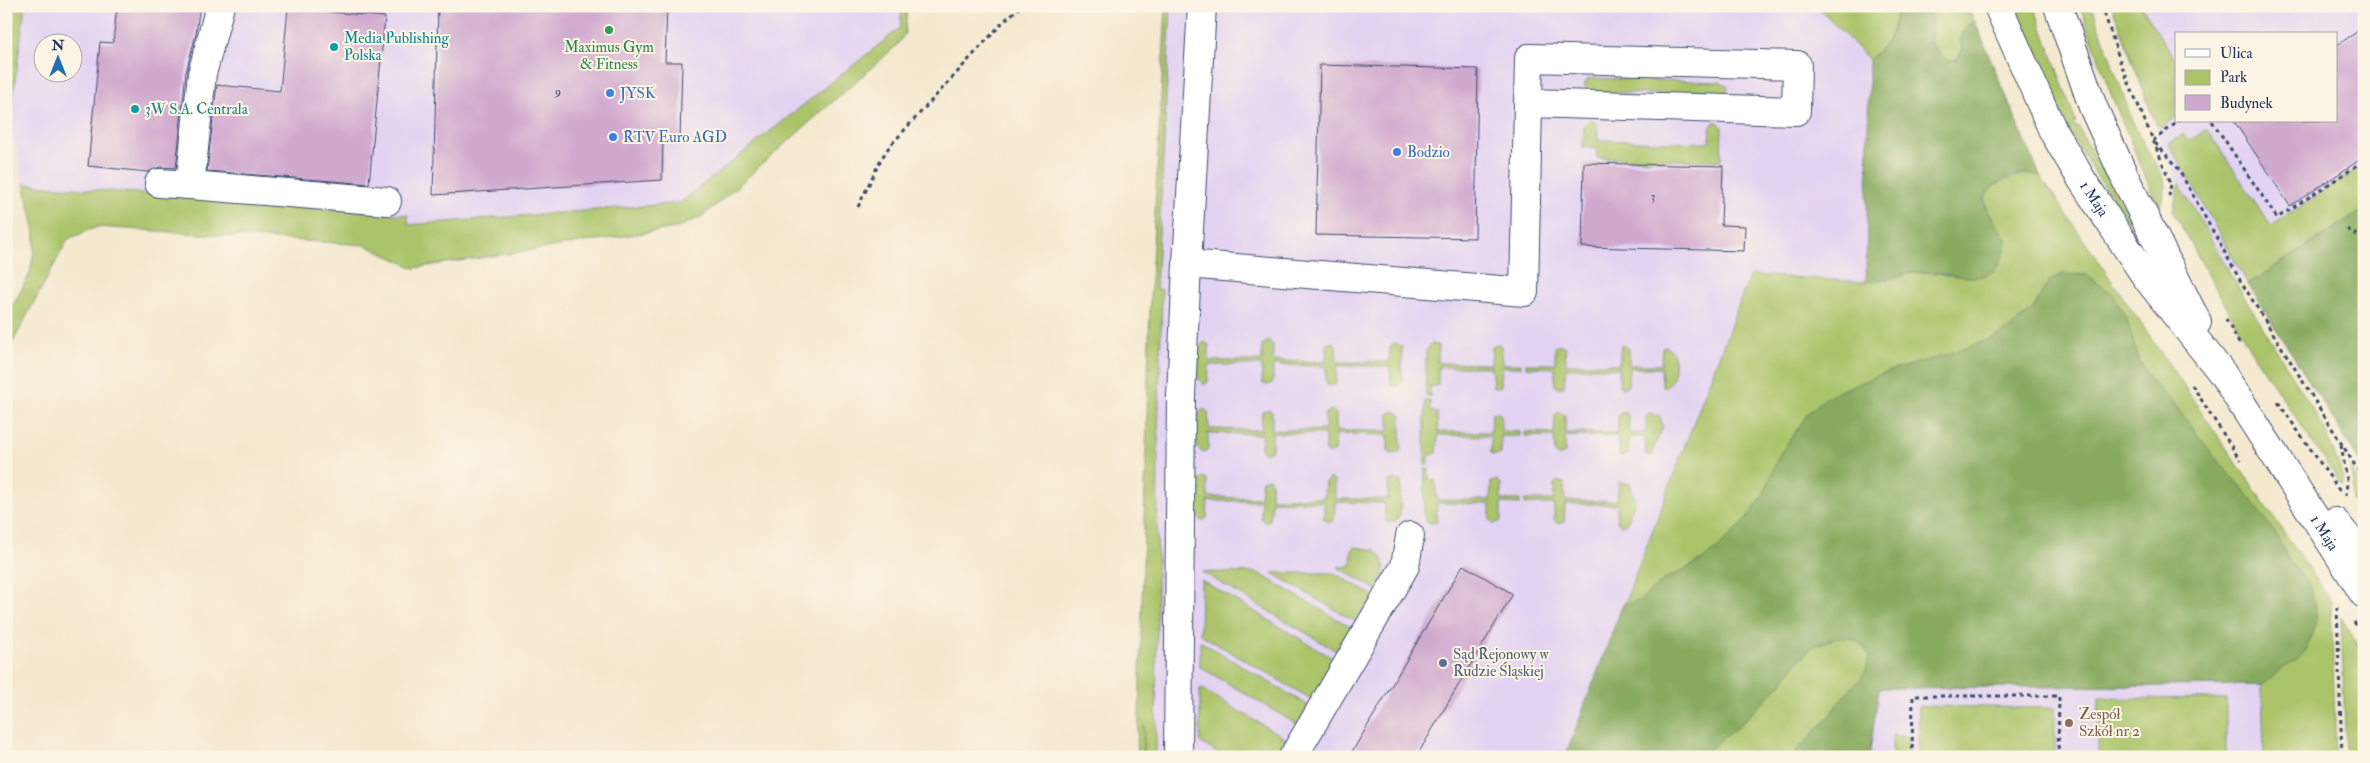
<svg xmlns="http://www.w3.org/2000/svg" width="2370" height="763" font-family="'IM FELL Double Pica',serif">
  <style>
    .built { fill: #e3d3f2; fill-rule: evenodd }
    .green { fill: #abc46a; stroke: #637a64 }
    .forest { fill: #88aa5e; stroke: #526c5e }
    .building { fill: #d0a9cf }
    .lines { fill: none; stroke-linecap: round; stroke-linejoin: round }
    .minor-casing { stroke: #3c4b6f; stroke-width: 30 }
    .path { stroke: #3c4b6f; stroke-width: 3; stroke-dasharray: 4 4; stroke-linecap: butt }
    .minor { stroke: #fff; stroke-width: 28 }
    .leisure-dot { fill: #2e9e5b; stroke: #fcf5e5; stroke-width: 2 }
    .culture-dot { fill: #0f9aa8; stroke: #fcf5e5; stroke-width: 2 }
    .shop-dot { fill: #3f7fe0; stroke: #fcf5e5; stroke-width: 2 }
    .service-dot { fill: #5c6f8a; stroke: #fcf5e5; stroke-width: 2 }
    .education-dot { fill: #8d6e63; stroke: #fcf5e5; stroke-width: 2 }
    .labels { text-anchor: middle; stroke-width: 4; stroke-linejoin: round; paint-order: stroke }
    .number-label { font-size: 12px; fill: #484e7a }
    .culture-label { font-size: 15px; fill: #0d838f; stroke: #fcf5e5; text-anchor: start }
    .leisure-label { font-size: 15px; fill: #27864d; stroke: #fcf5e5 }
    .shop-label { font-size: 15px; fill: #366cbe; stroke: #fcf5e5; text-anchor: start }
    .street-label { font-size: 15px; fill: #1b2f5e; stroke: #fcf5e5 }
    .service-label { font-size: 15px; fill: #4e5e75; stroke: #fcf5e5; text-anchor: start }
    .education-label { font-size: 15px; fill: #785e54; stroke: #fcf5e5; text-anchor: start }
  </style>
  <rect width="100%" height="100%" fill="#fcf5e5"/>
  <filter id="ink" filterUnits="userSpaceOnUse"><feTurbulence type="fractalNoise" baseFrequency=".02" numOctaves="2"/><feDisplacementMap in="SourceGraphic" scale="10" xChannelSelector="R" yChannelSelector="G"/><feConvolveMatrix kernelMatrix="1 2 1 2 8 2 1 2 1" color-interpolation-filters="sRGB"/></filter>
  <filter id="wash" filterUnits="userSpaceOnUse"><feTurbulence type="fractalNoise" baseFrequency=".0096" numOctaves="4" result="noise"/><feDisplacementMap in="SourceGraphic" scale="20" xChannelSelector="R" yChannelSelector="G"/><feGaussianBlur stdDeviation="1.12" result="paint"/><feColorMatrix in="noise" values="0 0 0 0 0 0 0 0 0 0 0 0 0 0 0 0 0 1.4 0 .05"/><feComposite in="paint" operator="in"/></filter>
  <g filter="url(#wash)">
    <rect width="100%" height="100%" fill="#f4e9cf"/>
    <!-- built -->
    <g class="built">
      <path d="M6 6H902L900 28 680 203 407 225 408 215 24 184 6 104ZM42 42H72V72H42Z"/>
      <polygon points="1171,6 1817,6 1869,60 1866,282 1750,275 1566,757 1143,757 1162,290 1156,289"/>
      <path d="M2112 6H2364V209L2248 284 2210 253 2165 154ZM2176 34H2336V121H2176Z"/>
      <polygon points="2262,685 2265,757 1870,757 1879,688"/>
    </g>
    <!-- green -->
    <g class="green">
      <polygon points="6,6 25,6 10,119 6,104"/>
      <polygon points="902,6 907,6 905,33 897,45 716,205 701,217 677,228 414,268 365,245 97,227 68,239 6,355 6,319 30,273 34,251 35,233 24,184 408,215 408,225 680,203 900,28"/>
      <polygon points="1166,6 1171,6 1156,289 1162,290 1158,441 1156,757 1143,757 1144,725 1142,757 1136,757 1139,719 1150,299"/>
      <polygon points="1817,6 1907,6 1898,11 1889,39 1869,60"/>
      <polygon points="1923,6 1966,6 1975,22 1966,26 1963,48 1957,59 1946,61 1930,43 1932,31"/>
      <polygon points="2013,6 2034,6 2076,122 2073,123 2075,127 2078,126 2098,164 2131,217 2130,220 2124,219 2109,196 2112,194 2110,191 2107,192 2064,124"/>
      <polygon points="2080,6 2092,6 2132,120 2145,147 2163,176 2166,186 2159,209 2112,97"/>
      <polygon points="2112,6 2141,6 2176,62 2176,117 2162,127 2156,125"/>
      <polygon points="1594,78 1720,82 1727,85 1728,89 1720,96 1594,92 1588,90 1584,85 1588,79"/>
      <polygon points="1591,118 1597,126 1598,140 1709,143 1710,129 1714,122 1718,122 1722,127 1721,161 1597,158 1597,148 1583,147 1584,126"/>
      <polygon points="2207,129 2271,226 2364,164 2364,209 2248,284 2169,144 2184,134 2189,141"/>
      <path d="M2023 174 2040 176 2331 601 2336 757H2264L2262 685 1879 688 1869 757H1566L1750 275 1866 282 1916 272H1935L1947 276 1993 217C1971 187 2001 183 2023 174Z"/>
      <polygon points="2179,183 2231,275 2324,428 2344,478 2342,486 2253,354 2173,212"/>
      <path d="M1205 342 1209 345V361H1262V345L1266 342H1270L1273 345V361L1326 362 1327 344 1333 342 1336 346 1337 362H1389L1390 346 1395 343 1402 347V382L1397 386H1391L1390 366H1337L1336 384 1329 386 1326 381V366L1273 365V382L1267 385 1262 383V365H1209L1208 382 1205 385C1192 378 1193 349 1205 342Z"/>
      <polygon points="1431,344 1438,345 1438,363 1491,364 1492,346 1498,344 1502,347 1502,364 1521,364 1521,367 1502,367 1501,386 1493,387 1491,367 1438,367 1438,385 1430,387 1430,396 1426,396 1426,351"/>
      <path d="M1559 344 1565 347 1566 364H1619L1621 345H1625L1629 349V365H1661L1662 348 1667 346 1674 354C1674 365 1677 383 1664 388L1662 385 1661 368H1629L1628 386 1622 388 1619 386V368H1566L1564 387 1557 388 1555 386V368L1526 367V364H1555V347Z"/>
      <polygon points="1425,401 1430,401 1430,411 1437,413 1438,432 1491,432 1492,413 1498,412 1501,416 1501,431 1520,432 1520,436 1501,436 1501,454 1493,455 1491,453 1491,436 1438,435 1437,453 1429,455 1429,465 1425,465"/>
      <path d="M1204 409 1208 412 1209 429 1261 430 1262 411 1270 410 1272 413V430H1325V413L1332 410 1336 414V431H1389V413L1395 411 1401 415V449L1399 453 1391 454 1388 451V435L1336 434 1335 451 1328 454 1325 450V434L1272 433V450L1265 453 1261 450 1262 434 1208 433V449L1203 453C1191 446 1191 416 1204 409Z"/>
      <polygon points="1558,412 1565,415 1565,433 1618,433 1618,417 1621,413 1626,413 1628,416 1629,433 1646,433 1646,416 1649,413 1660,417 1663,427 1650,456 1646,454 1645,437 1629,437 1628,454 1619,456 1618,436 1565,436 1565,453 1558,456 1555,453 1554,436 1525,436 1525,432 1554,433 1555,415"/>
      <polygon points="2350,468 2364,490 2364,518 2352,501 2353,484"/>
      <polygon points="1425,469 1429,469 1429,479 1435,480 1437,500 1490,500 1491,482 1497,480 1501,484 1501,500 1520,500 1520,504 1501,503 1501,521 1494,524 1490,520 1490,504 1437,503 1436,522 1429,523 1424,518"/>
      <path d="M1204 477 1207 479 1208 497 1260 498 1262 480 1269 478 1271 481V498H1324L1325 482 1330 478 1335 482V499H1388V482L1395 479 1401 482 1400 514 1396 521 1387 523 1385 519V503L1335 502 1334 520 1329 522 1324 519V502L1272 501 1270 520 1264 522 1261 518V501H1208L1207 518 1202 521C1192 513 1192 493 1197 482Z"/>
      <polygon points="1557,481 1564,483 1565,501 1617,501 1619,482 1630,484 1635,500 1627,523 1621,525 1617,522 1617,504 1565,504 1564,522 1558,524 1554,520 1554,504 1525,504 1525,500 1554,500 1554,484"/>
      <path d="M1355 547 1375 550C1390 562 1384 576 1377 590L1338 567 1351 566 1352 551Z"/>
      <polygon points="1202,572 1258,573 1354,629 1340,653"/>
      <polygon points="1272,573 1334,573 1374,596 1358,623"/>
      <polygon points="1201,580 1336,660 1313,700 1200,634"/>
      <polygon points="2341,617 2364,655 2364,757 2346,757"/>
      <polygon points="1200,641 1309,706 1298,725 1200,667"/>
      <polygon points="1200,688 1288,740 1279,757 1224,757 1200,742"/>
      <polygon points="2099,698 2226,699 2226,757 2098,757"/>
      <polygon points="1919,706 2055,708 2055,757 1918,757"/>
      <polygon points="1892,735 1909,736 1909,757 1892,757"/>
    </g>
    <!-- forest -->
    <g class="forest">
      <path d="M1907 6C1912 6 1920 5 1924 7 1935 13 1931 34 1930 43L1946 60 1957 59 1963 48 1960 40 1966 26 1975 22 2040 176C2035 175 2030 174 2025 174 2010 174 1978 188 1986 207 1991 219 2001 230 2007 240 1999 296 1959 272 1922 272 1912 272 1903 276 1892 278 1883 280 1875 280 1866 282L1869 60 1889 39 1898 11Z"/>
      <polygon points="2364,209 2364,469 2248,284"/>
      <polygon points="2062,274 2087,275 2113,294 2127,319 2136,353 2147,376 2157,388 2168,396 2213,455 2241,486 2277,536 2289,561 2311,587 2317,619 2306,650 2297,660 2286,665 2262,685 1879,688 1869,757 1791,757 1827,719 1845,694 1860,680 1867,668 1869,655 1859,642 1849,638 1837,638 1814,646 1796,663 1781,684 1743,722 1700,757 1565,757 1623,604 1639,601 1664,580 1702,560 1718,548 1746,520 1764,494 1778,457 1809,412 1828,396 1889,371 1946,355 1996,337 2009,329 2033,309 2048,282"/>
    </g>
    <g id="blocks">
      <!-- building -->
      <g class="building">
        <polygon points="117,6 151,6 199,11 196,34 186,72 176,168 160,167 148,172 88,166 100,42 113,43"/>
        <polygon points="438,6 667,6 665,62 682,62 680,139 663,139 662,180 433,195"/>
        <polygon points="288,8 385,17 369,184 207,171 217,85 280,91"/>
        <polygon points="2364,27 2364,157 2290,206 2234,121 2336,121 2336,46"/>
        <polygon points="1320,65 1478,69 1475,238 1316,235"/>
        <polygon points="1584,163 1723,166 1721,225 1745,226 1744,251 1582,247"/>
        <polygon points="1463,565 1513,594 1465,674 1416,757 1349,757"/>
      </g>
    </g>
  </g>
  <g filter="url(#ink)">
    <use href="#blocks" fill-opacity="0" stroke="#3c4b6f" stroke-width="1"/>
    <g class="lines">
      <!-- minor casing -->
      <g class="minor-casing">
        <g id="minor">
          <polyline points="220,6 202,74 190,185 387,201"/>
          <polyline points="1202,6 1187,264 1524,292 1529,58 1797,65 1796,111 1528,103"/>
          <path id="s1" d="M1998 6 2053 131 2082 180 2146 277 2222 373 2364 594"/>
          <polyline points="2058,6 2093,107 2125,178 2197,322"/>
          <polyline points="159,183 190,185"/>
          <polyline points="2335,522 2364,557"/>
          <polyline points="1178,757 1181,396 1187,264"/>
          <polyline points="1293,757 1405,566 1410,536"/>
        </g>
      </g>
      <!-- path -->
      <g class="path">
        <polyline points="2102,6 2121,64 2171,183 2169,196"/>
        <polyline points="2212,121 2277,218 2364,161"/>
        <polyline points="2153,141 2179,121"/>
        <polyline points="2155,143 2176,165 2240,280 2364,480"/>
        <polyline points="858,207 880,161 889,147 1004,21 1021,6"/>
        <polyline points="2347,229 2364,240"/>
        <polyline points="2226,319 2241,347"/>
        <polyline points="2192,385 2240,460"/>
        <polyline points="2278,402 2341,493"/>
        <polyline points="2341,445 2347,480 2346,496"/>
        <polyline points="2337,607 2342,757"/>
        <polyline points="2354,622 2364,634"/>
        <polyline points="1912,757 1913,696 2059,696 2058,757"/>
      </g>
      <!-- minor -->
      <use href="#minor" class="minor"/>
    </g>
  </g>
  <!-- markers -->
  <circle class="leisure-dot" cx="609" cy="30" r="5"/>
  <g class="culture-dot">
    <circle cx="334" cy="47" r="5"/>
    <circle cx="135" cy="109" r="5"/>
  </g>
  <g class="shop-dot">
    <circle cx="610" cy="93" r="5"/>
    <circle cx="613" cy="137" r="5"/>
    <circle cx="1397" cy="152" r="5"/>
  </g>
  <circle class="service-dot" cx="1443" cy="663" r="5"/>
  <circle class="education-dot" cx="2069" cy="723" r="5"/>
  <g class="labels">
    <!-- number labels -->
    <g class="number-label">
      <text x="558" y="95">9</text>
      <text x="1653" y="200">3</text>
    </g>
    <!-- culture labels -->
    <g class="culture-label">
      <text x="344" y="43">Media Publishing<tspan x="344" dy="17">Polska</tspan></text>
      <text x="145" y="114">3W S.A. Centrala</text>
    </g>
    <!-- leisure labels -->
    <g class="leisure-label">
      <text x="609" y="52">Maximus Gym<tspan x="609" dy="17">&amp; Fitness</tspan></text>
    </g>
    <!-- shop labels -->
    <g class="shop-label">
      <text x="620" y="98">JYSK</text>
      <text x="623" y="142">RTV Euro AGD</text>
      <text x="1407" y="157">Bodzio</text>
    </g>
    <!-- street labels -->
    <g class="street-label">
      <text dy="5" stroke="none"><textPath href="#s1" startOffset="216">1 Maja</textPath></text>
      <text dy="5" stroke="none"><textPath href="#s1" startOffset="622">1 Maja</textPath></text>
    </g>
    <!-- service labels -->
    <g class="service-label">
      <text x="1453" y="659">Sąd Rejonowy w<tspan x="1453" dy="17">Rudzie Śląskiej</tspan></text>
    </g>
    <!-- education labels -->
    <g class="education-label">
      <text x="2079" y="719">Zespół<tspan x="2079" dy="17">Szkół nr 2</tspan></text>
    </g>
  </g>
  <!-- margin -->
  <rect width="2370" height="763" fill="none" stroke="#fcf5e5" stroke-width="25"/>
  <!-- legend -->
  <rect x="2175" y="32" width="162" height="90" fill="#fcf5e5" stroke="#a2a6af"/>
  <rect x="2185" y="49" width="25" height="8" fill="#ffffff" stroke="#a2a6af"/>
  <text x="2220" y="58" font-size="15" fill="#1b2f5e">Ulica</text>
  <rect x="2185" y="70" width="25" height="15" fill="#abc46a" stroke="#a2a6af"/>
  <text x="2220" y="82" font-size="15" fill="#1b2f5e">Park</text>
  <rect x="2185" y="95" width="25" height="15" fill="#d0a9cf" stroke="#a2a6af"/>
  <text x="2220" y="108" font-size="15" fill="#1b2f5e">Budynek</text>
  <!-- north arrow -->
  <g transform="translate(58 58)"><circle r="24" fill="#fcf5e5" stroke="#a2a6af"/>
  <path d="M0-4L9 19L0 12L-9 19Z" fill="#1f6fb2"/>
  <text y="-8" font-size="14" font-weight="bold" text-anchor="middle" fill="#1b2f5e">N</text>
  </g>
</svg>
